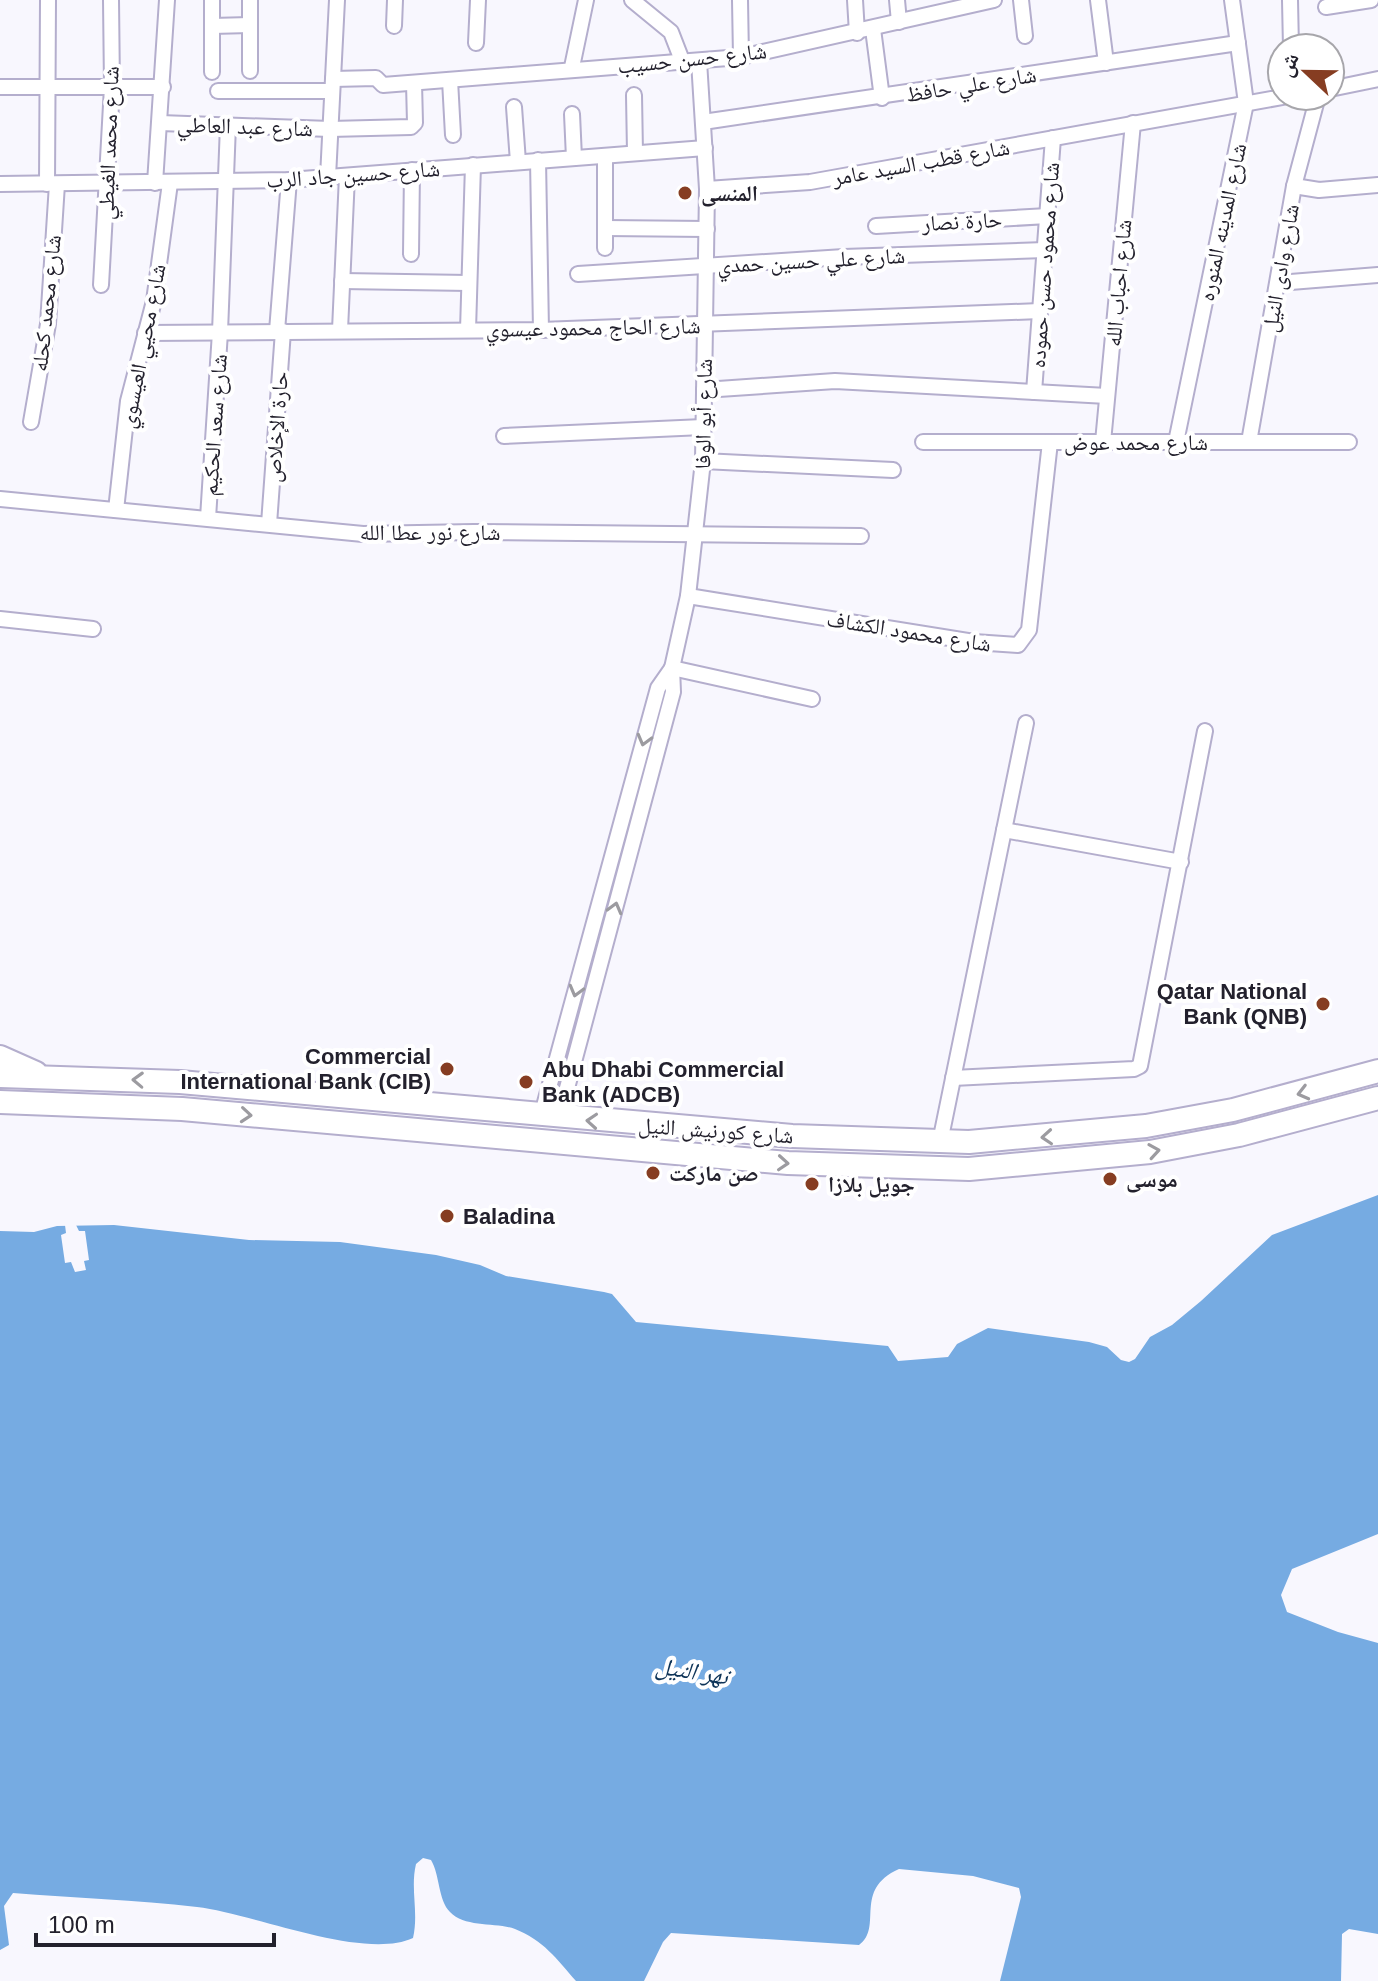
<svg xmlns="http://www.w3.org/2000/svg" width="1378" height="1981" font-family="Helvetica,'Noto Naskh Arabic',sans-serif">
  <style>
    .water { fill: #76abe2 }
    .pier { fill: #f8f7fe }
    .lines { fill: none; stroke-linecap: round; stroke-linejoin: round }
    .minor-casing { stroke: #b4aecd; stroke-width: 18 }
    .trunk-casing { stroke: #b4aecd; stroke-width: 26 }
    .minor { stroke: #fff; stroke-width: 14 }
    .trunk { stroke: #fff; stroke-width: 22 }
    .oneway { stroke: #9c9ba0 }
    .poi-dot { fill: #863d22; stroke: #fff; stroke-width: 3 }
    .labels { text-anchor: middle; stroke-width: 8; stroke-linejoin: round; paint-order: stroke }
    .street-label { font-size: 22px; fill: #23212d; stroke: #fff }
    .poi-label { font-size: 22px; font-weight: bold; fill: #23212d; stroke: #fff; text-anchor: start }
    .water-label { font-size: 24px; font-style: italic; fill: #0d3357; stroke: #fff }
  </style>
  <rect width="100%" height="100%" fill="#f8f7fe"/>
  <!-- water -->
  <path class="water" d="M1378 1195V1534L1292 1569 1281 1595 1287 1612 1338 1632 1378 1643V1934L1349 1929 1342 1934 1341 1981H1000L1021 1897 1019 1888 973 1876 899 1869C852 1890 884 1927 859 1945L671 1933 663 1942 644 1981H576C557 1959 543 1940 515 1929 496 1922 465 1928 450 1912 438 1900 440 1875 431 1860L423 1858 416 1864C410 1889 419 1912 413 1938 363 1961 252 1913 197 1907 136 1900 74 1898 13 1893L4 1906 9 1945 0 1950V1231L34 1232 57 1226 114 1225 249 1240 340 1242 436 1255 480 1265 506 1276 604 1292 612 1294 636 1322 888 1346 898 1361 948 1357 957 1344 988 1328 1089 1342 1107 1347 1121 1360 1129 1362 1135 1359 1150 1337 1172 1325 1201 1301 1272 1235Z"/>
  <!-- pier -->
  <polygon class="pier" points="65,1225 76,1225 79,1231 85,1231 89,1260 84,1261 86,1270 75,1272 71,1262 65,1263 61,1235 66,1233"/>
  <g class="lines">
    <!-- minor casing -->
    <g class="minor-casing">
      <g id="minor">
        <polyline points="632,0 671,32 683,63"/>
        <polyline points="740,0 741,57"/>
        <polyline points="855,0 857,33"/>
        <polyline points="897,0 899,22"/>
        <polyline points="1021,0 1025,36"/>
        <polyline points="1098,0 1106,63"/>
        <polyline points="1290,0 1291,48"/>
        <polyline points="1326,7 1371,0"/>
        <polyline points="212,26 250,25"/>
        <polyline points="394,26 395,0"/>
        <polyline points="873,29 882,98"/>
        <polyline points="476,43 478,0"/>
        <polyline points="572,67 586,0"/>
        <polyline points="250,71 250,0"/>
        <polyline points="212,72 212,0"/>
        <polyline points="333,79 376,78 383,85 741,57 994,0"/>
        <polyline points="450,80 453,135"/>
        <polyline points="0,87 163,87"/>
        <polyline points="1330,89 1378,79"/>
        <polyline points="218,91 332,91"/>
        <polyline points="634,95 635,153"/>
        <polyline points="514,107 518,162"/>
        <polyline points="572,114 574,158"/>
        <polyline points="703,122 1238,43"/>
        <polyline points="160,123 330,129 411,127 415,123 414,83"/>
        <polyline points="538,160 541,330"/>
        <polyline points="328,177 337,0"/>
        <polyline points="155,183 167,0"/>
        <polyline points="0,184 289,180 705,148"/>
        <polyline points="47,184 48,0"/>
        <polyline points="1294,186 1319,190 1378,185"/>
        <polyline points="707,189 810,182 1288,96"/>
        <polyline points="876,226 1048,216"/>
        <polyline points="605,228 707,229"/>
        <polyline points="605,248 605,156"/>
        <polyline points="411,254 412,170"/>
        <polyline points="578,274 844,257 1045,250"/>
        <polyline points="342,281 469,283"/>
        <polyline points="1278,283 1378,275"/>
        <polyline points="101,285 112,87 111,0"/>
        <polyline points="340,330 347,176"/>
        <polyline points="468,330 473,165"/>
        <polyline points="277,331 289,180"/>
        <polyline points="145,333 541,330 1040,311"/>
        <polyline points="704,390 835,381 1107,396"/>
        <polyline points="1034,392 1053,138"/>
        <polyline points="31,422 48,324 57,184"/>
        <polyline points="504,436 703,427"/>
        <polyline points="923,442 1349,442"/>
        <polyline points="1103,442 1133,123"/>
        <polyline points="1176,442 1246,103 1232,0"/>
        <polyline points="1249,442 1294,186 1318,96"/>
        <polyline points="703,461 893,470"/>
        <polyline points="0,499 363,534 474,532 861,536"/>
        <polyline points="116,510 128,401 154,301 170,183"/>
        <polyline points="208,518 220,332 228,125"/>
        <polyline points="269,524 283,331"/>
        <polyline points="688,596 974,642 1018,645 1029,630 1050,442"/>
        <polyline points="0,619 93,629"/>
        <polyline points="672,668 812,699"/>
        <polyline points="1004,830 1181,862"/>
        <polyline points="953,1078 1134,1069 1140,1066 1205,731"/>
        <polyline points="541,1117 658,688 672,668"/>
        <polyline points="559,1118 673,692 672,668 688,596 703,461 707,189 699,61"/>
        <polyline points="940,1142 1026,723"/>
      </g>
    </g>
    <!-- trunk casing -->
    <g class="trunk-casing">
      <g id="trunk">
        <polyline points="0,1057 36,1073"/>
        <polyline points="0,1076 180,1082 792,1136 969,1142 1146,1126 1233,1110 1378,1071"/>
        <polyline points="0,1102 182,1109 788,1163 969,1169 1150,1152 1239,1135 1378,1098"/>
      </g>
    </g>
    <!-- minor -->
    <use href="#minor" class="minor"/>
    <!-- trunk -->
    <use href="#trunk" class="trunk"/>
  </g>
  <!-- one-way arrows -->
  <defs><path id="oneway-chevron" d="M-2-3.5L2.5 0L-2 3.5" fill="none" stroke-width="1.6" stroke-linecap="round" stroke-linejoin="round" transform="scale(2)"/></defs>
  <g class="oneway">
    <use href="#oneway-chevron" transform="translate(644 740) rotate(105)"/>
    <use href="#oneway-chevron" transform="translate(615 908) rotate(-75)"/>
    <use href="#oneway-chevron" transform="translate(576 991) rotate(105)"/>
    <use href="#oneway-chevron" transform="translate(138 1080) rotate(-178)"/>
    <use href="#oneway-chevron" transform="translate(1303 1093) rotate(166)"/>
    <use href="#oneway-chevron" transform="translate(246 1115) rotate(5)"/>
    <use href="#oneway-chevron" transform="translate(592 1121) rotate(-176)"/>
    <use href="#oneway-chevron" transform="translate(1047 1137) rotate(176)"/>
    <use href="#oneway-chevron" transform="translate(1154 1151) rotate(-9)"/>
    <use href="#oneway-chevron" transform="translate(783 1163) rotate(4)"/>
  </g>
  <!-- markers -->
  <g class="poi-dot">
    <circle cx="685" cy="193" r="8"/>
    <circle cx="1323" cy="1004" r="8"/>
    <circle cx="447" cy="1069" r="8"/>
    <circle cx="526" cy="1082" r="8"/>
    <circle cx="653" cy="1173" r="8"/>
    <circle cx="1110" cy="1179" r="8"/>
    <circle cx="812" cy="1184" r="8"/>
    <circle cx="447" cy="1216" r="8"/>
  </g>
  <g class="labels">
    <!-- street labels -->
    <g class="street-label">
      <text transform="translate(692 58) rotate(-6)" y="8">شارع حسن حسيب</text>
      <text transform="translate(971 84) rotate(-9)" y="8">شارع علي حافظ</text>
      <text transform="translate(245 126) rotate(2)" y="8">شارع عبد العاطي</text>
      <text transform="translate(108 143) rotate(-88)" y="8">شارع محمد الغيطي</text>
      <text transform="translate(921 162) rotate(-10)" y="8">شارع قطب السيد عامر</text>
      <text transform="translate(353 174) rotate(-4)" y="8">شارع حسين جاد الرب</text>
      <text transform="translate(962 221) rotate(-3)" y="8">حارة نصار</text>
      <text transform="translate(1222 222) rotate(-78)" y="8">شارع المدينه المنوره</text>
      <text transform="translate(811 260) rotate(-3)" y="8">شارع علي حسين حمدي</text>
      <text transform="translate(1044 265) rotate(-86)" y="8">شارع محمود حسن حموده</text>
      <text transform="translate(1280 268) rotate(-80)" y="8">شارع وادى النيل</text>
      <text transform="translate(1118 283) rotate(-85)" y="8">شارع احباب الله</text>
      <text transform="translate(46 303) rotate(-84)" y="8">شارع محمد كحله</text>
      <text transform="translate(593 327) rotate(-1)" y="8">شارع الحاج محمود عيسوي</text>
      <text transform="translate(142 346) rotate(-79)" y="8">شارع محيي العيسوي</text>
      <text transform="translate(703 414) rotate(-89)" y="8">شارع أبو الوفا</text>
      <text transform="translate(214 425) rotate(-86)" y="8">شارع سعد الحكيم</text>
      <text transform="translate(276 427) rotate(-86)" y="8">حارة الإخلاص</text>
      <text x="1136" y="450">شارع محمد عوض</text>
      <text x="430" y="540">شارع نور عطا الله</text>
      <text transform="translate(909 631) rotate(9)" y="8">شارع محمود الكشاف</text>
      <text transform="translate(716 1130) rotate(4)" y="8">شارع كورنيش النيل</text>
    </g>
    <!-- poi labels -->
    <g class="poi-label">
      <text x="701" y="201">المنسى</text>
      <text x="1307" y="999" text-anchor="end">Qatar National<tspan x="1307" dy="25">Bank (QNB)</tspan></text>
      <text x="431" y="1064" text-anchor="end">Commercial<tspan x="431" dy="25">International Bank (CIB)</tspan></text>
      <text x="542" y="1077">Abu Dhabi Commercial<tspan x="542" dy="25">Bank (ADCB)</tspan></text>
      <text x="669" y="1181">صن ماركت</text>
      <text x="1126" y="1187">موسى</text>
      <text x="828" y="1192">جويل بلازا</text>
      <text x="463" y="1224">Baladina</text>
    </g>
    <!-- water labels -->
    <g class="water-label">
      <text transform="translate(692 1671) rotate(9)" y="8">نهر النيل</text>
    </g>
  </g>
  <!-- north arrow -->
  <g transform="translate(1306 72) rotate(292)"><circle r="38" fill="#ffffff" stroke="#a7a6ab" stroke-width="2"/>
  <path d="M0-6L14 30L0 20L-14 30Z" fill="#863d22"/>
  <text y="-12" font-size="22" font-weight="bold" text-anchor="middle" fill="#23212d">ش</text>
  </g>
  <!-- scale -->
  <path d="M36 1933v12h238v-12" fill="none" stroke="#23212d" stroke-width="4"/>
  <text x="48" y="1933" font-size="24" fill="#23212d" stroke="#ffffff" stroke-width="6" paint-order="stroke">100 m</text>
</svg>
